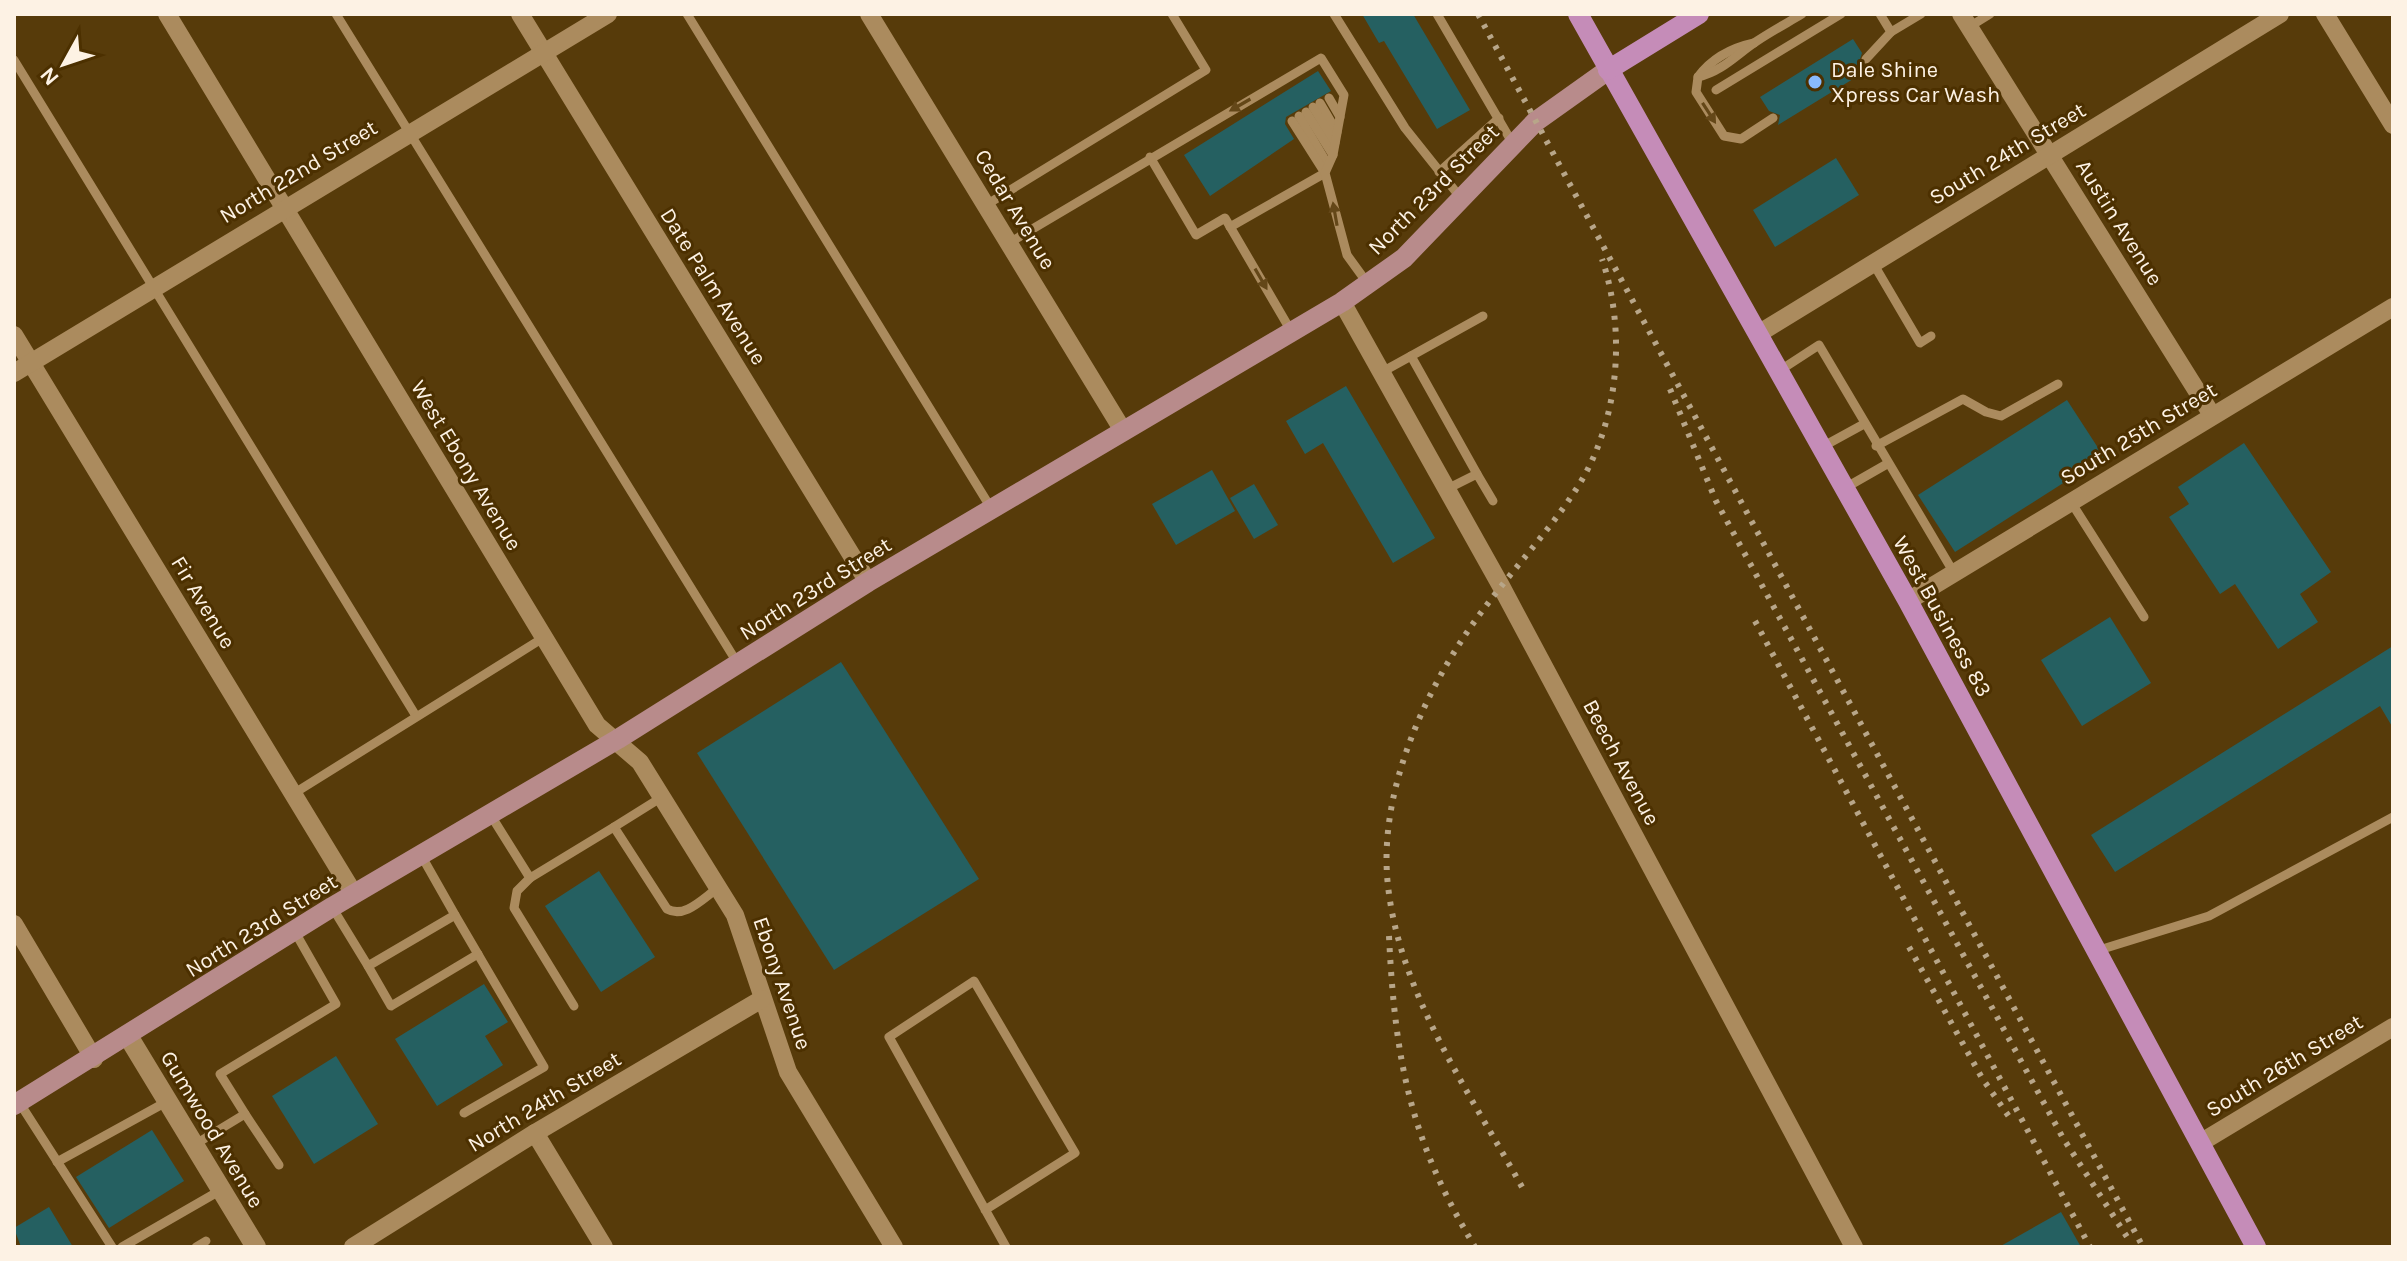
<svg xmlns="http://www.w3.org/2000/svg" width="2407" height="1261" font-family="Karla,sans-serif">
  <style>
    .building { fill: #256061 }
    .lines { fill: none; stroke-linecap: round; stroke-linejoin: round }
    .service { stroke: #ab8b5e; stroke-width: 9 }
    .minor { stroke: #ab8b5e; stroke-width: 18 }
    .tertiary { stroke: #ab8b5e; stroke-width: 20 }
    .secondary { stroke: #b88b8b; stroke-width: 20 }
    .primary { stroke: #c58cb8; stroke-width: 20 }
    .rail { stroke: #b8a689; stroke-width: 6; stroke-dasharray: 4 8; stroke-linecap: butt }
    .oneway { fill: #644718 }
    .poi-dot { fill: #89bafc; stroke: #4c3000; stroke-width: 3 }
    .labels { text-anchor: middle; stroke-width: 6; stroke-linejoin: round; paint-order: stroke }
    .poi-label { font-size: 22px; fill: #fdf2e4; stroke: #4c3000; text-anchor: start }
    .street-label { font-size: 22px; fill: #fdf2e4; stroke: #4c3000 }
  </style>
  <rect width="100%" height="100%" fill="#573b0a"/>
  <!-- building -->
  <g class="building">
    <polygon points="1362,14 1413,14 1470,110 1437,129 1384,41 1379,43"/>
    <polygon points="1853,39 1862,53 1859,62 1871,68 1778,125 1780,115 1769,111 1760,97"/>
    <polygon points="1318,71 1331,91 1286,117 1285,124 1294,139 1210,196 1184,155"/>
    <polygon points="1836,158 1859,195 1775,247 1753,210"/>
    <polygon points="1346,386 1435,538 1393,563 1323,443 1305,454 1286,421"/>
    <polygon points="2067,400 2104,457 1955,552 1918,495"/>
    <polygon points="2244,443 2331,572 2300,594 2318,622 2278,649 2235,584 2220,594 2169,517 2189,504 2178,487"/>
    <polygon points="1212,470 1235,511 1176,545 1152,504"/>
    <polygon points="1254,484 1278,525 1254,539 1230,498"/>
    <polygon points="2110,617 2151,683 2082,726 2041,660"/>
    <polygon points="2393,646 2393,728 2380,706 2115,872 2091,835"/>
    <polygon points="841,662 979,879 834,970 697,753"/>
    <polygon points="599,871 655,957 601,992 545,906"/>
    <polygon points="484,984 508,1022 485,1036 503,1065 437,1106 395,1039"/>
    <polygon points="336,1056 378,1124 314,1164 272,1096"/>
    <polygon points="152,1130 184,1181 109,1228 76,1177"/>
    <polygon points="49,1207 73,1247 21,1247 14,1228"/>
    <polygon points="2061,1212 2081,1247 1999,1247"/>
  </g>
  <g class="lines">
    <!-- service -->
    <g class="service">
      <polyline points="336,14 738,664"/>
      <polyline points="687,14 991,508"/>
      <polyline points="1334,14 1405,128 1460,197"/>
      <polyline points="1437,14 1513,144"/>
      <polyline points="1880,14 1891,32 1921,14"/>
      <polyline points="1969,27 1990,14"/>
      <polyline points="1866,59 1891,32"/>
      <polyline points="14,60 416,716"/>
      <path d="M1698 77C1712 58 1731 48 1754 43"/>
      <polyline points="1716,90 1841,14"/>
      <polyline points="1329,98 1340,117"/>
      <polyline points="1320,103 1337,132"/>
      <polyline points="1313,107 1335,143"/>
      <polyline points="1306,112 1333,155"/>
      <polyline points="1299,116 1328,165"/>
      <path d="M1773 118 1741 139 1724 136 1696 92 1698 77C1723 71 1737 54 1757 41 1772 31 1787 23 1802 14"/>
      <polyline points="1150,157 1196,235 1225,218 1291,331"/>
      <polyline points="1439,172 1499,118"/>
      <polyline points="986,205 1206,70 1172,14"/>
      <polyline points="1230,227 1325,173 1292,121"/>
      <polyline points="1009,243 1321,58 1344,95 1333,155 1325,173 1347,255 1368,284"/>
      <polyline points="1873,263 1920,343 1931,336"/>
      <polyline points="1411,356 1483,316"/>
      <polyline points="1779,371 1819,345 1954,573"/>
      <polyline points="1382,372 1411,356 1477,474"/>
      <polyline points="1876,446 1963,399 1986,412 2001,416 2058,384"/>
      <polyline points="1822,447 1864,424"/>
      <polyline points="1845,488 1887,464"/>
      <polyline points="1447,489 1477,474 1493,501"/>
      <polyline points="2071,502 2144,617"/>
      <polyline points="293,794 543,638"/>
      <path d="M662 797 614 827 667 909C685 919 703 898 718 888"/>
      <polyline points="490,814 530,878 614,827"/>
      <polyline points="530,878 517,891 514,908 574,1006"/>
      <polyline points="332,907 368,966 455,915 421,855"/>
      <polyline points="455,915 544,1067 464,1113"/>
      <polyline points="2096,951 2209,916 2393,817"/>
      <polyline points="368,966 391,1006 478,954"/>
      <polyline points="19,1102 112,1247"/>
      <polyline points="245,1114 279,1165"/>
      <polyline points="194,1145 245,1114 220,1074 336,1004 295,932"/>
      <polyline points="57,1162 168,1101"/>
      <polyline points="985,1210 1075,1153 974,981 889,1037 1006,1247"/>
      <polyline points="122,1247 221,1190"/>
      <polyline points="196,1247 206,1241"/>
    </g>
    <!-- minor -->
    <g class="minor">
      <polyline points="167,14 597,725 640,762 735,915 788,1072 894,1247"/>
      <polyline points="520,14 868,582"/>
      <polyline points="869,14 1122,429"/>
      <polyline points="1961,14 2212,415"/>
      <polyline points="2325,14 2393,125"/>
      <polyline points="1342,302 1501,586 1854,1247"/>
      <polyline points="1758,334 2280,14"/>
      <polyline points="14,335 354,894"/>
      <polyline points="14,373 608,14"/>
      <polyline points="1908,601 2393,307"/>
      <polyline points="14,924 94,1059"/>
      <polyline points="535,1133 604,1247"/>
      <polyline points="2200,1143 2393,1027"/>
      <polyline points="353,1247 535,1133 762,999"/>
    </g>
    <!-- tertiary -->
    <polyline class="tertiary" points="128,1036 256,1247"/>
    <!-- secondary -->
    <polyline class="secondary" points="14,1105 332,907 618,739 868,582 1342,302 1404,258 1535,122 1608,70"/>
    <!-- primary -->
    <g class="primary">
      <polyline points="1578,14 1908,601 2256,1247"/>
      <polyline points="1608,70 1699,14"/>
    </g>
    <!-- rail -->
    <g class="rail">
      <polyline points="1478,14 2143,1247"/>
      <polyline points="1670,389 1716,501 2063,1138 2129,1240"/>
      <polyline points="1755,621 2090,1247"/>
      <path d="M1389 936C1395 1060 1410 1140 1475 1247"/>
      <polyline points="1909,947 1982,1078 2010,1118"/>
      <path d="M1522 1187C1470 1093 1400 995 1388 886 1377 789 1429 680 1486 606 1515 567 1548 532 1575 491 1619 425 1627 333 1602 259"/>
    </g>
  </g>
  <!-- one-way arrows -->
  <defs><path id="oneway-solid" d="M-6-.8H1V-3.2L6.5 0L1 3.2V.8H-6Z" transform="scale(2)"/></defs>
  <g class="oneway">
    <use href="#oneway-solid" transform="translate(1240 105) rotate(150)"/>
    <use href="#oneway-solid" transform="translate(1709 113) rotate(57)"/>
    <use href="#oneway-solid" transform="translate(1335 214) rotate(-100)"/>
    <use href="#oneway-solid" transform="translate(1261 279) rotate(60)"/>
  </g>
  <!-- markers -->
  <circle class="poi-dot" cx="1815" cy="82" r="8"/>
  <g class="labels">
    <!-- poi labels -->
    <g class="poi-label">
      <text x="1831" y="77">Dale Shine<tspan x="1831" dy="25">Xpress Car Wash</tspan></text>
    </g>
    <!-- street labels -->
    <g class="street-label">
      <text transform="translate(2007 153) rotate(-31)" y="8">South 24th Street</text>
      <text transform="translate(298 171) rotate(-31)" y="8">North 22nd Street</text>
      <text transform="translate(1433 189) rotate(-45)" y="8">North 23rd Street</text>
      <text transform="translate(1016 209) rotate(59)" y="8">Cedar Avenue</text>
      <text transform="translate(2120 222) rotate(58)" y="8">Austin Avenue</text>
      <text transform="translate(714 286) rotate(58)" y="8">Date Palm Avenue</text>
      <text transform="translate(2138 433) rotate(-31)" y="8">South 25th Street</text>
      <text transform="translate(467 465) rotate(59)" y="8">West Ebony Avenue</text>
      <text transform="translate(815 588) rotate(-32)" y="8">North 23rd Street</text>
      <text transform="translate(204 602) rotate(59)" y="8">Fir Avenue</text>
      <text transform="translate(1943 616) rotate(61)" y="8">West Business 83</text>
      <text transform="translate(1622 762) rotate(62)" y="8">Beech Avenue</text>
      <text transform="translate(261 925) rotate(-32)" y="8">North 23rd Street</text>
      <text transform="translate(783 983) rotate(71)" y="8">Ebony Avenue</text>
      <text transform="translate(2284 1065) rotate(-31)" y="8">South 26th Street</text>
      <text transform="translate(544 1101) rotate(-31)" y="8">North 24th Street</text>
      <text transform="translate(213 1129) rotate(59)" y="8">Gumwood Avenue</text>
    </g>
  </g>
  <!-- border -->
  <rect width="2407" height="1261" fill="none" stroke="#fdf2e4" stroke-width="32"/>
  <!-- north arrow -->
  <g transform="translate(64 64) rotate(230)" stroke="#4c3000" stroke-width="6" paint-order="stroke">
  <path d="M0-6L14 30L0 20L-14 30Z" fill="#fdf2e4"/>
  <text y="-12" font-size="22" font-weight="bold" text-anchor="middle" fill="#fdf2e4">N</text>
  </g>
</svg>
